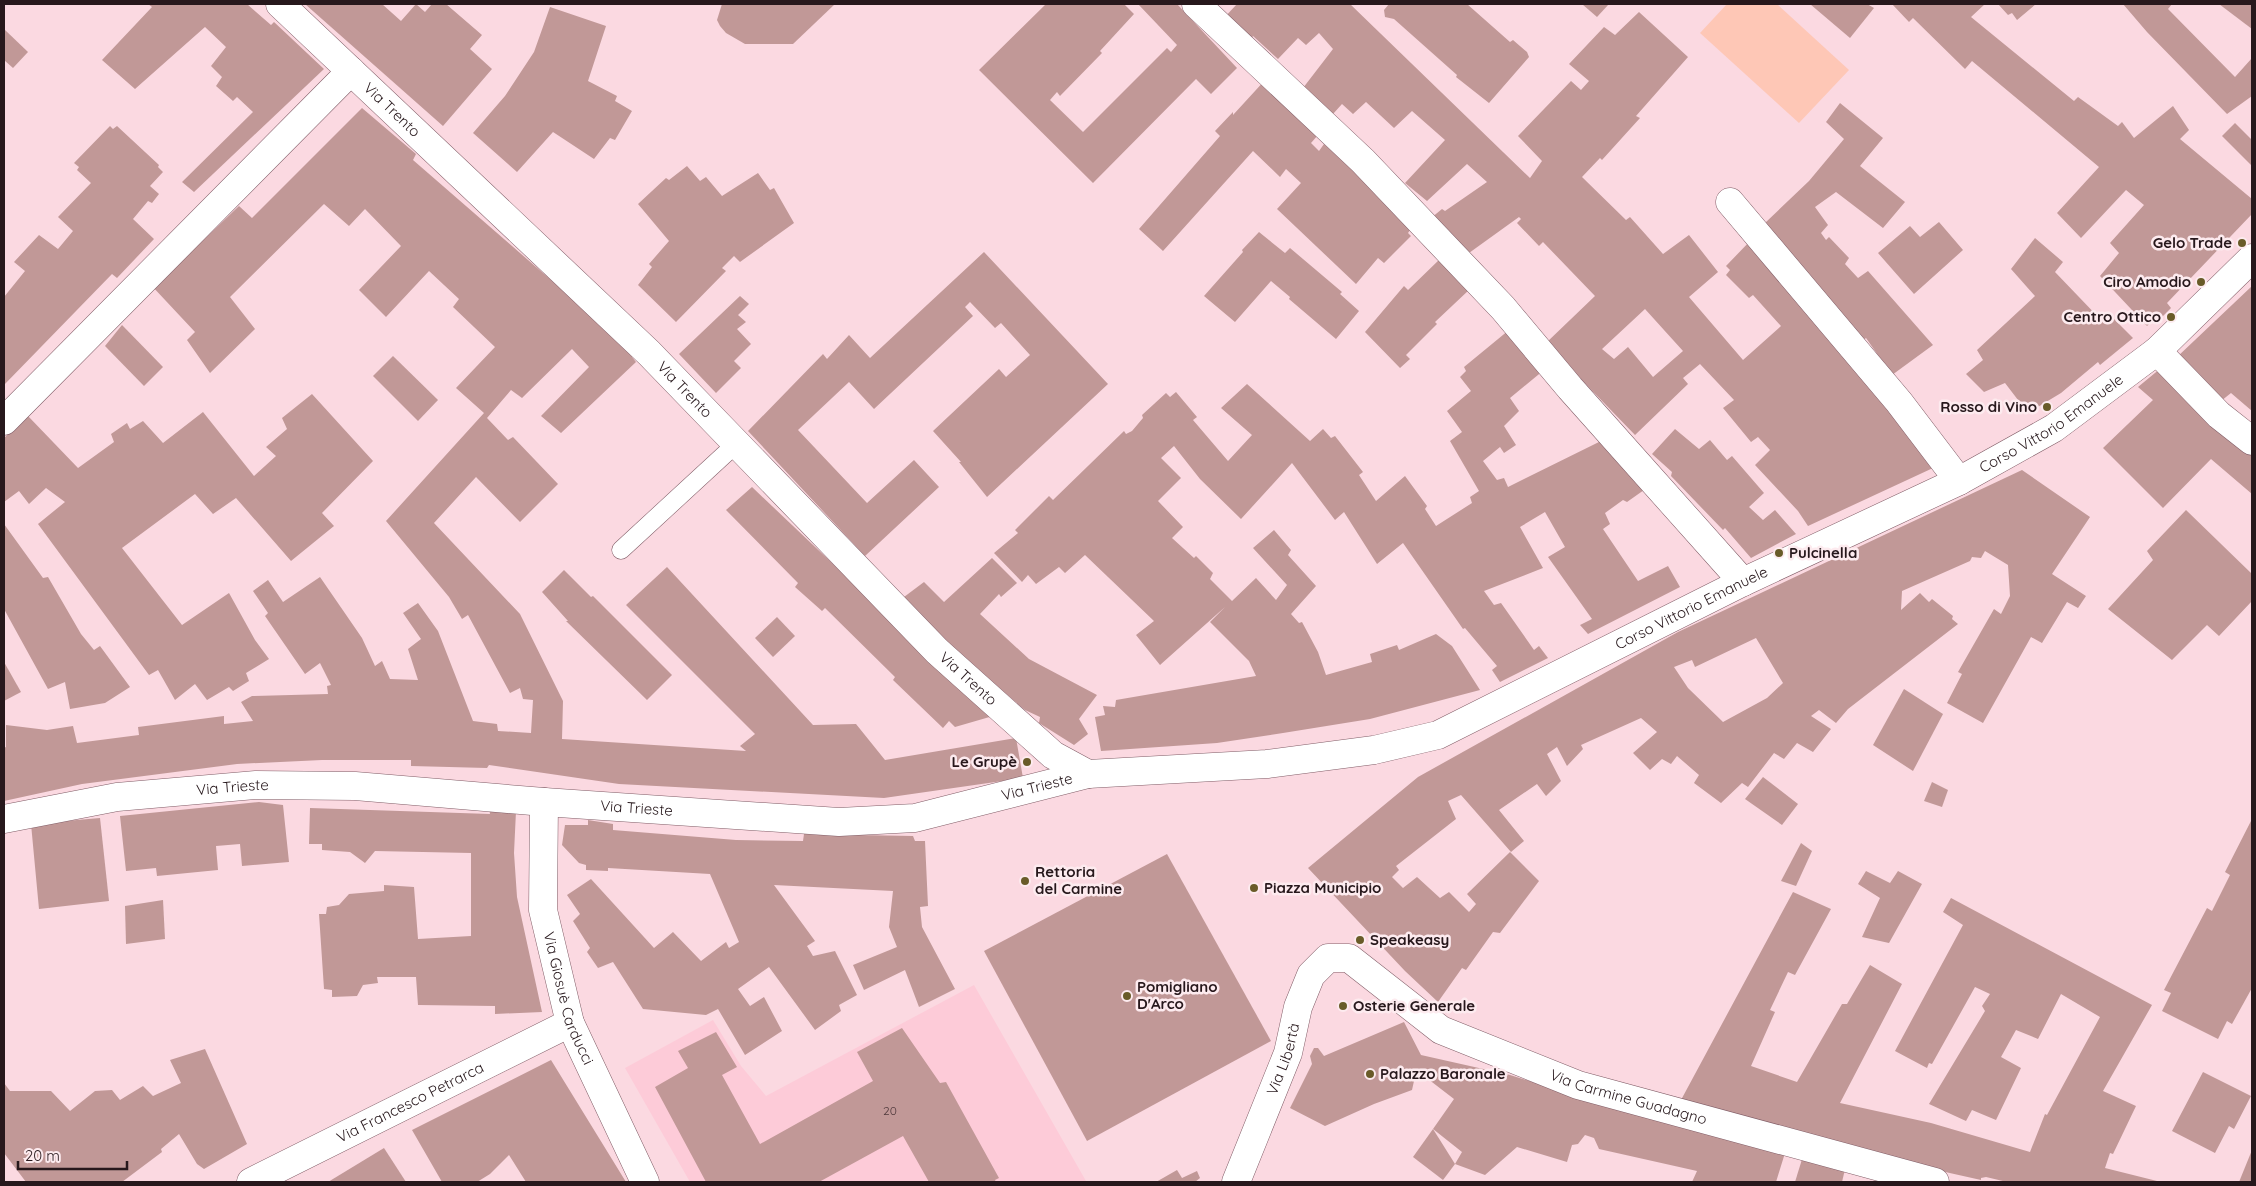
<svg xmlns="http://www.w3.org/2000/svg" width="2256" height="1186" font-family="Quicksand,sans-serif">
  <style>
    .built { fill: #fdcbd8 }
    .green { fill: #fec7b6 }
    .building { fill: #c19897; fill-rule: evenodd }
    .lines { fill: none; stroke-linecap: round; stroke-linejoin: round }
    .service-casing { stroke: #815d67; stroke-width: 19 }
    .minor-casing { stroke: #815d67; stroke-width: 29 }
    .service { stroke: #fff; stroke-width: 18 }
    .minor { stroke: #fff; stroke-width: 28 }
    .poi-dot { fill: #695b28; stroke: #fdebef; stroke-width: 2 }
    .labels { text-anchor: middle; stroke-width: 5; stroke-linejoin: round; paint-order: stroke }
    .number-label { font-size: 12px; fill: #4e383b }
    .street-label { font-size: 15px; fill: #27181c; stroke: #fdebef }
    .poi-label { font-size: 15px; font-weight: bold; fill: #27181c; stroke: #fdebef; text-anchor: start }
  </style>
  <rect width="100%" height="100%" fill="#fbd9e1"/>
  <!-- built -->
  <polygon class="built" points="974,985 1086,1181 690,1182 625,1068 713,1020 741,1066 766,1096"/>
  <!-- green -->
  <polygon class="green" points="1727,4 1777,4 1849,70 1799,123 1700,33"/>
  <!-- building -->
  <g class="building">
    <polygon points="148,4 247,4 271,25 274,22 324,69 194,192 182,182 253,112 237,97 233,101 216,86 222,77 211,66 226,47 205,27 135,89 102,60 152,7"/>
    <polygon points="305,4 382,4 401,21 416,4 425,12 432,4 446,4 482,35 470,49 492,69 443,126"/>
    <polygon points="722,4 835,4 793,44 745,44 726,33 720,26 717,20"/>
    <polygon points="1046,4 1124,4 1134,14 1100,51 1102,53 1060,96 1057,92 1050,100 1083,132 1167,48 1171,52 1177,45 1138,4 1177,4 1237,68 1211,94 1196,79 1093,183 979,70"/>
    <path d="M1237 4H1350L1530 178 1542 161 1518 136 1571 81 1581 90 1589 81 1569 64 1604 27 1615 35 1639 12 1688 57 1636 116 1640 118 1602 160 1600 158 1582 177 1626 220 1630 217 1663 254 1689 235 1718 272 1689 297 1743 360 1781 326 1753 295 1749 298 1726 275 1730 270 1726 266 1752 239 1866 375 1933 468 1808 526 1798 511 1755 465 1770 450 1758 437 1751 442 1723 408 1734 400 1700 364 1683 378 1688 384 1635 435 1546 343 1595 296 1543 242 1539 246 1517 223 1521 219 1519 217 1469 253 1431 218 1442 209 1445 211 1487 182 1467 164 1427 201 1405 183 1445 140 1412 111 1394 128 1366 102 1353 114 1342 104 1333 114 1303 88 1333 49 1319 33 1306 45 1298 38 1278 59 1253 36 1248 43 1223 19ZM1645 309 1683 351 1653 377 1628 347 1614 359 1602 349Z"/>
    <polygon points="1389,4 1467,4 1510,42 1513,40 1527,52 1529,57 1489,103 1456,77 1457,75 1394,19 1385,17 1384,10"/>
    <polygon points="1582,4 1609,4 1597,17"/>
    <polygon points="1810,4 1867,4 1874,8 1850,38"/>
    <polygon points="1892,4 1985,4 1971,17 2074,101 2078,97 2118,126 2122,122 2134,138 2173,106 2189,130 2180,139 2252,199 2252,214 2167,303 2171,308 2160,319 2156,317 2147,326 2100,276 2119,253 2110,243 2144,205 2126,190 2081,238 2057,213 2099,167 1972,61 1965,69 1913,18 1909,22"/>
    <polygon points="1998,4 2036,4 2017,20 2012,13 2008,15"/>
    <polygon points="2123,4 2172,4 2168,9 2235,77 2252,58 2252,96 2227,114 2147,32"/>
    <polygon points="2219,4 2252,4 2252,29"/>
    <polygon points="550,7 606,26 588,81 617,96 615,101 632,111 615,140 610,138 594,159 553,132 517,172 473,133 505,96 534,52"/>
    <polygon points="4,29 28,52 13,68 4,60"/>
    <polygon points="1266,79 1318,135 1311,143 1319,151 1324,144 1409,222 1410,230 1408,233 1411,236 1384,263 1378,258 1356,284 1277,209 1301,183 1286,169 1280,177 1253,151 1163,251 1139,229 1220,136 1215,131 1233,112 1233,115"/>
    <polygon points="1840,103 1883,138 1860,166 1905,202 1883,228 1836,192 1815,207 1828,225 1821,233 1826,240 1829,237 1849,258 1845,264 1858,278 1868,271 1933,345 1892,375 1866,338 1862,341 1765,223 1809,181 1844,139 1826,122"/>
    <polygon points="362,108 416,154 413,160 635,353 632,357 636,362 561,433 541,416 589,367 572,349 522,398 511,390 487,418 508,440 513,437 558,484 520,522 476,477 434,523 520,614 563,701 562,739 746,751 740,746 755,734 626,605 667,567 813,725 856,724 885,760 1016,738 1023,778 884,798 619,784 489,765 487,768 411,766 411,760 322,760 237,764 82,784 4,801 4,748 6,747 6,725 47,730 73,726 77,743 139,735 138,727 224,716 224,724 253,721 241,702 252,696 328,694 327,686 331,685 320,663 305,674 265,616 268,613 253,591 268,580 283,602 320,577 362,638 375,666 382,661 390,679 418,680 408,649 421,639 403,613 418,603 438,631 473,721 497,724 498,731 531,733 533,700 523,699 520,688 510,693 468,615 462,619 449,597 386,521 484,413 456,388 495,347 453,307 459,299 429,271 386,317 359,290 401,246 365,209 349,226 324,204 230,297 255,329 210,373 187,340 195,332 151,285 168,274 239,206 252,218"/>
    <polygon points="2235,123 2252,140 2252,166 2222,136"/>
    <polygon points="110,126 113,129 117,126 159,165 158,167 163,172 150,186 159,194 152,203 148,201 133,219 154,239 117,278 112,274 4,385 4,297 25,271 14,262 39,235 58,249 73,231 58,217 91,183 77,170 79,167 74,163"/>
    <polygon points="687,166 700,181 706,177 722,196 758,173 770,190 774,188 794,223 740,262 734,256 722,268 726,271 676,322 638,285 652,267 649,264 669,241 638,204 666,178 669,180"/>
    <polygon points="1939,222 1963,250 1914,294 1878,253 1910,226 1920,237"/>
    <polygon points="1259,232 1285,253 1290,248 1342,292 1340,294 1359,311 1336,339 1289,299 1290,297 1271,281 1235,322 1204,296 1243,252 1242,250"/>
    <polygon points="2035,238 2063,262 2055,272 2102,321 2109,314 2133,338 2100,365 2098,362 2061,393 2028,413 2005,383 1984,392 1966,374 1983,360 1977,350 2035,296 2011,269"/>
    <polygon points="984,252 1108,384 987,497 959,462 961,462 933,431 999,369 1006,377 1030,355 1001,323 995,328 970,302 965,307 973,316 874,409 849,382 798,430 867,503 914,460 939,487 865,556 748,431 823,354 827,359 849,335 870,358"/>
    <polygon points="1440,259 1470,289 1435,322 1437,324 1406,355 1410,359 1400,368 1365,332 1404,286 1408,290"/>
    <polygon points="2252,286 2252,411 2231,393 2221,401 2176,358"/>
    <polygon points="740,296 749,304 738,315 746,322 737,329 751,344 734,361 741,368 716,393 679,354"/>
    <polygon points="122,325 163,367 144,386 105,346"/>
    <polygon points="1509,330 1544,370 1510,398 1519,411 1504,426 1516,445 1504,453 1500,447 1483,461 1497,480 1504,478 1508,487 1603,440 1644,490 1627,502 1623,500 1605,513 1610,524 1603,529 1638,581 1668,566 1680,587 1588,634 1580,625 1592,619 1548,557 1565,547 1545,512 1520,527 1543,568 1484,591 1494,605 1501,603 1534,650 1539,646 1548,658 1500,682 1492,670 1497,666 1465,628 1463,629 1403,543 1377,564 1344,512 1335,520 1292,463 1241,519 1200,479 1174,446 1161,458 1181,478 1158,501 1183,527 1172,538 1194,558 1196,556 1213,573 1210,579 1232,601 1256,578 1276,600 1287,585 1253,548 1274,530 1291,550 1288,555 1316,586 1291,614 1299,623 1302,622 1318,652 1326,675 1372,662 1370,654 1397,645 1399,650 1436,634 1452,646 1480,690 1370,719 1283,733 1217,743 1101,751 1095,717 1105,715 1103,706 1115,707 1116,700 1256,676 1249,661 1210,622 1225,607 1160,665 1136,635 1154,621 1085,555 1065,573 1059,567 1036,584 1028,575 1022,582 994,553 1018,533 1015,530 1049,496 1053,500 1124,431 1126,434 1132,431 1143,418 1142,415 1166,393 1170,397 1176,392 1197,417 1193,420 1228,461 1252,435 1221,408 1247,384 1310,441 1323,429 1331,438 1335,436 1363,472 1359,475 1376,501 1405,476 1427,506 1425,509 1436,526 1472,503 1470,497 1479,491 1450,441 1462,432 1447,411 1471,391 1460,377 1466,371 1464,367"/>
    <polygon points="393,356 438,400 418,421 373,376"/>
    <polygon points="2161,368 2252,453 2252,494 2211,459 2163,508 2103,448 2153,400 2138,387"/>
    <polygon points="312,394 373,461 322,513 334,526 291,561 236,498 213,514 195,494 122,548 182,625 229,593 255,640 269,659 246,673 249,681 233,691 229,687 207,700 195,684 175,700 158,670 149,675 38,524 65,502 46,488 29,504 19,491 4,502 4,438 28,416 78,468 114,442 111,434 127,423 130,429 143,421 163,443 203,412 254,476 276,456 266,447 287,429 282,418"/>
    <polygon points="1675,429 1699,449 1710,440 1727,460 1732,456 1764,493 1749,507 1763,520 1775,510 1796,534 1751,558 1725,528 1723,530 1671,476 1672,472 1652,454"/>
    <path d="M2022 470 2090 517 2052 574 2086 596 2078 608 2067 602 2042 643 2031 637 1983 723 1947 703 1962 674 1958 672 1994 609 2001 614 2010 596 2008 565 1985 551 1981 558 1972 557 1970 561 1902 591 1901 610 1920 593 1929 602 1932 599 1953 616 1952 619 1958 624 1848 709 1836 723 1819 710 1811 716 1831 729 1813 752 1797 743 1784 759 1774 753 1748 787 1742 783 1721 803 1694 783 1699 775 1677 756 1671 764 1662 759 1650 770 1633 753 1657 732 1641 718 1581 745 1583 749 1567 766 1557 747 1547 754 1561 781 1546 796 1537 784 1499 810 1524 841 1511 852 1461 795 1448 801 1456 819 1396 866 1399 870 1392 877 1403 888 1417 877 1440 898 1449 892 1469 912 1476 904 1467 894 1510 852 1539 881 1500 933 1493 932 1466 970 1462 968 1438 1002 1405 971 1308 868 1418 777 1678 632ZM1756 638 1783 683 1767 698 1723 722 1688 688 1674 667 1692 660 1695 667Z"/>
    <polygon points="752,487 993,716 955,727 949,721 943,728 893,680 895,677 825,608 822,611 795,587 798,583 726,510"/>
    <polygon points="2186,510 2252,574 2252,601 2219,636 2207,625 2172,660 2108,609 2153,560 2147,551"/>
    <polygon points="4,524 43,578 48,577 81,634 94,650 100,646 130,687 105,703 70,709 65,682 48,689 4,609"/>
    <polygon points="992,558 1017,583 1001,597 999,594 980,614 1029,659 1097,695 1079,719 1088,734 1074,745 1039,723 1040,717 1025,710 949,646 904,597 924,582 944,602"/>
    <polygon points="564,570 591,597 593,596 672,675 647,700 566,621 568,621 542,592"/>
    <polygon points="777,617 795,636 773,657 755,638"/>
    <polygon points="4,662 21,692 4,701"/>
    <polygon points="1904,689 1943,714 1913,771 1873,745"/>
    <polygon points="1763,777 1798,804 1782,825 1745,799"/>
    <polygon points="1932,782 1948,790 1942,807 1924,801"/>
    <polygon points="259,802 283,805 289,862 242,866 240,844 216,846 218,870 157,876 156,868 126,871 120,816"/>
    <polygon points="310,808 490,814 489,809 516,811 514,853 517,897 542,1012 495,1014 495,1006 418,1005 416,977 377,977 378,983 363,985 357,996 332,997 332,990 324,989 319,914 326,914 327,907 339,905 349,894 384,891 384,885 414,887 418,939 471,936 471,853 375,851 365,863 350,852 322,850 322,844 309,844"/>
    <polygon points="100,818 109,901 39,909 31,824"/>
    <polygon points="2252,819 2252,988 2232,1024 2227,1021 2218,1039 2162,1011 2171,993 2164,990 2207,908 2212,911 2230,875 2225,872"/>
    <polygon points="588,820 613,824 613,830 736,840 803,841 804,834 913,836 915,841 925,841 928,906 920,907 922,927 955,989 919,1007 905,970 864,990 853,965 897,947 889,927 893,891 774,885 815,941 807,946 813,956 835,951 857,995 839,1005 841,1011 815,1030 769,967 738,989 750,1006 764,997 782,1031 745,1055 718,1009 706,1015 643,1009 613,962 598,968 587,952 590,948 573,921 580,914 567,895 591,879 654,948 673,932 701,961 726,942 729,948 739,942 710,874 608,868 608,871 586,870 586,865 579,863 562,845 565,825 588,825"/>
    <polygon points="1801,843 1812,851 1796,886 1781,881"/>
    <polygon points="1167,854 1271,1041 1087,1141 984,951"/>
    <polygon points="1866,871 1890,883 1898,871 1922,884 1889,943 1862,937 1880,898 1858,884"/>
    <polygon points="1793,892 1831,909 1795,975 1788,972 1770,1010 1775,1012 1751,1066 1797,1082 1842,1004 1847,1004 1870,965 1902,984 1840,1103 1931,1123 2030,1152 2045,1114 2047,1115 2100,1017 2061,994 2038,1039 2016,1030 2001,1057 2021,1068 1996,1120 1972,1110 1966,1121 1929,1104 1985,1011 1982,1006 1990,994 1975,987 1932,1064 1929,1063 1927,1068 1895,1051 1963,925 1943,912 1951,898 2152,1005 2103,1091 2136,1106 2113,1154 2110,1153 2105,1168 2161,1182 2007,1182 1986,1177 1981,1178 1981,1180 1856,1152 1681,1100"/>
    <polygon points="163,900 165,939 126,944 125,906"/>
    <polygon points="1404,1022 1421,1055 1510,1075 1664,1122 1785,1153 1776,1182 1692,1182 1697,1171 1599,1149 1594,1138 1585,1135 1578,1144 1572,1145 1567,1162 1517,1147 1485,1175 1455,1164 1462,1152 1433,1129 1454,1099 1428,1079 1435,1074 1414,1081 1412,1090 1374,1104 1325,1126 1290,1108 1312,1064 1310,1056 1314,1048 1318,1048 1324,1056"/>
    <polygon points="902,1028 940,1083 946,1082 999,1178 995,1180 996,1182 929,1182 903,1136 819,1182 706,1182 655,1087 688,1068 678,1051 716,1032 737,1067 722,1075 760,1144 873,1081 857,1052"/>
    <polygon points="205,1049 247,1144 204,1169 197,1164 179,1134 161,1149 162,1152 122,1182 26,1182 4,1153 4,1083 10,1091 51,1091 70,1111 95,1091 112,1090 120,1100 143,1086 153,1096 181,1083 170,1060"/>
    <polygon points="551,1060 626,1182 526,1182 509,1155 490,1174 477,1182 442,1182 412,1130"/>
    <polygon points="2203,1072 2251,1096 2234,1129 2229,1126 2215,1153 2172,1131"/>
    <polygon points="1433,1129 1455,1164 1443,1180 1413,1157"/>
    <polygon points="384,1148 406,1182 328,1182"/>
    <polygon points="2252,1150 2252,1182 2239,1182"/>
    <polygon points="1803,1156 1846,1165 1842,1182 1795,1182"/>
    <polygon points="1177,1170 1182,1178 1197,1171 1200,1178 1195,1182 1156,1182"/>
  </g>
  <g class="lines">
    <!-- service casing -->
    <g class="service-casing">
      <polyline id="service" points="621,550 737,443"/>
    </g>
    <!-- minor casing -->
    <g class="minor-casing">
      <g id="minor">
        <path id="s1" d="M280 4 649 353 937 651 1053 755 1088 774"/>
        <polyline points="1196,4 1363,161 1503,308 1570,388 1743,582"/>
        <polyline points="1730,202 1899,402 1959,481"/>
        <polyline points="2157,351 2219,415 2252,441"/>
        <polyline points="4,421 351,71"/>
        <path id="s2" d="M544 802 543 910 570 1023 645 1182"/>
        <path id="s3" d="M4 819 117 797 256 785 355 786 544 802 839 822 915 818 1088 774 1267 764 1374 750 1438 735 1743 582 1959 481 2054 428 2157 351 2252 258"/>
        <path id="s4" d="M251 1182 570 1023"/>
        <path id="s5" d="M1236 1182 1288 1053 1298 1007 1311 975 1328 958H1349L1441 1030 1578 1085 1935 1182"/>
      </g>
    </g>
    <!-- service -->
    <use href="#service" class="service"/>
    <!-- minor -->
    <use href="#minor" class="minor"/>
  </g>
  <!-- markers -->
  <g class="poi-dot">
    <circle cx="2242" cy="243" r="5"/>
    <circle cx="2201" cy="282" r="5"/>
    <circle cx="2171" cy="317" r="5"/>
    <circle cx="2047" cy="407" r="5"/>
    <circle cx="1779" cy="553" r="5"/>
    <circle cx="1027" cy="762" r="5"/>
    <circle cx="1025" cy="881" r="5"/>
    <circle cx="1254" cy="888" r="5"/>
    <circle cx="1360" cy="940" r="5"/>
    <circle cx="1127" cy="996" r="5"/>
    <circle cx="1343" cy="1006" r="5"/>
    <circle cx="1370" cy="1074" r="5"/>
  </g>
  <g class="labels">
    <!-- number labels -->
    <g class="number-label">
      <text x="890" y="1115">20</text>
    </g>
    <!-- street labels -->
    <g class="street-label">
      <text dy="5" stroke="none"><textPath href="#s1" startOffset="154">Via Trento</textPath></text>
      <text dy="5" stroke="none"><textPath href="#s1" startOffset="559">Via Trento</textPath></text>
      <text dy="5" stroke="none"><textPath href="#s3" startOffset="2135">Corso Vittorio Emanuele</textPath></text>
      <text dy="5" stroke="none"><textPath href="#s3" startOffset="1730">Corso Vittorio Emanuele</textPath></text>
      <text dy="5" stroke="none"><textPath href="#s1" startOffset="964">Via Trento</textPath></text>
      <text dy="5" stroke="none"><textPath href="#s3" startOffset="1041">Via Trieste</textPath></text>
      <text dy="5" stroke="none"><textPath href="#s3" startOffset="231">Via Trieste</textPath></text>
      <text dy="5" stroke="none"><textPath href="#s3" startOffset="636">Via Trieste</textPath></text>
      <text dy="5" stroke="none"><textPath href="#s2" startOffset="200">Via Giosuè Carducci</textPath></text>
      <text dy="5" stroke="none"><textPath href="#s5" startOffset="132">Via Libertà</textPath></text>
      <text dy="5" stroke="none"><textPath href="#s5" startOffset="582">Via Carmine Guadagno</textPath></text>
      <text dy="5" stroke="none"><textPath href="#s4" startOffset="178">Via Francesco Petrarca</textPath></text>
    </g>
    <!-- poi labels -->
    <g class="poi-label">
      <text x="2232" y="248" text-anchor="end">Gelo Trade</text>
      <text x="2191" y="287" text-anchor="end">Ciro Amodio</text>
      <text x="2161" y="322" text-anchor="end">Centro Ottico</text>
      <text x="2037" y="412" text-anchor="end">Rosso di Vino</text>
      <text x="1789" y="558">Pulcinella</text>
      <text x="1017" y="767" text-anchor="end">Le Grupè</text>
      <text x="1035" y="877">Rettoria<tspan x="1035" dy="17">del Carmine</tspan></text>
      <text x="1264" y="893">Piazza Municipio</text>
      <text x="1370" y="945">Speakeasy</text>
      <text x="1137" y="992">Pomigliano<tspan x="1137" dy="17">D'Arco</tspan></text>
      <text x="1353" y="1011">Osterie Generale</text>
      <text x="1380" y="1079">Palazzo Baronale</text>
    </g>
  </g>
  <!-- border -->
  <rect width="2256" height="1186" fill="none" stroke="#27181c" stroke-width="10"/>
  <!-- scale -->
  <path d="M18 1161v8h109v-8" fill="none" stroke="#27181c" stroke-width="2.5"/>
  <text x="25" y="1161" font-size="15" fill="#27181c" stroke="#fdebef" stroke-width="4" paint-order="stroke">20 m</text>
</svg>
